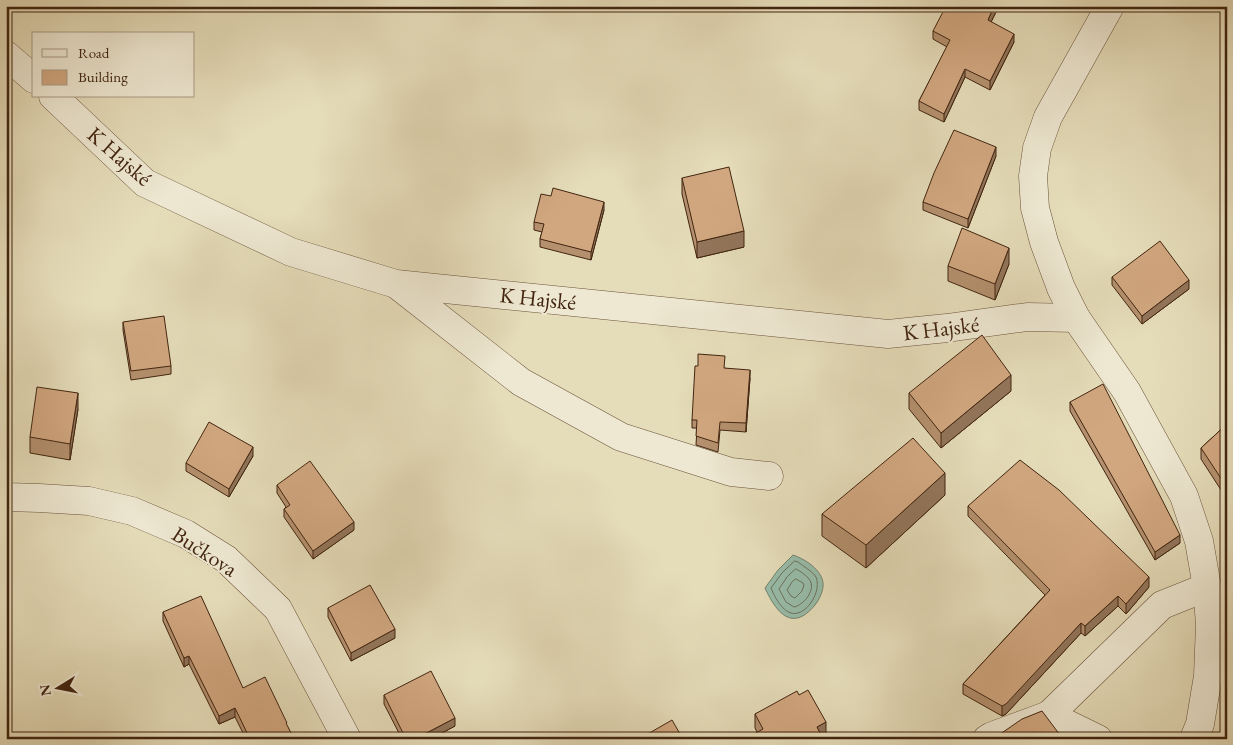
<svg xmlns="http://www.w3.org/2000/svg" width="1233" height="745" font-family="'EB Garamond',serif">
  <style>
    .water { fill: #97bca9; stroke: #75806c }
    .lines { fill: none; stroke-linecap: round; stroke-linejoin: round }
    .shore { stroke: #6c705c; stroke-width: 1 }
    .minor-casing { stroke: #6b533a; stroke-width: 29 }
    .minor { stroke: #eee8d2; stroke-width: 28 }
    .wall { fill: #b4906e; stroke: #422510 }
    .shaded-wall { fill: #92755a; stroke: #422510 }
    .building { fill: #d1a780; stroke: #422510 }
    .labels { text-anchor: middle; stroke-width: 4; stroke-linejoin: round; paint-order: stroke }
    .street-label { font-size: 22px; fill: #422510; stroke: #eee8d2 }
  </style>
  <rect width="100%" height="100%" fill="#e5dcb9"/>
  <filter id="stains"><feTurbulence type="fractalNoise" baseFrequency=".004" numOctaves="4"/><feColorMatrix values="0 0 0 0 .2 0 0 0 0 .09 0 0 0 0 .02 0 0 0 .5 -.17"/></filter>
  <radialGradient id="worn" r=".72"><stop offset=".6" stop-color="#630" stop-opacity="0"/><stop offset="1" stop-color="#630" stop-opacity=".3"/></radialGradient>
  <!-- water -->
  <path class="water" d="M793 555C805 559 822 570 823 583 824 590 819 600 815 605 792 633 776 612 765 588L778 570Z"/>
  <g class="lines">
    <!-- shore -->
    <g class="shore">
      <path d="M795 561 798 562C803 566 812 571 816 577 821 589 811 609 798 613 785 617 775 598 771 588L782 573Z"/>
      <path d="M796 569C800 571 806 575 809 579 817 589 804 605 794 607L786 602 779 589 787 577Z"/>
      <polygon points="796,579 803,583 804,585 802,591 795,598 791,596 787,590 792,582"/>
    </g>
    <!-- minor casing -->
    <g class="minor-casing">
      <g id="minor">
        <polyline points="1110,6 1048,117 1037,148 1033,176 1035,208 1044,242 1061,288 1076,318 1127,392 1184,496 1199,541 1207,587 1210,624 1208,676 1200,724 1194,739"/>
        <polyline points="6,55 34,79"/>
        <polyline points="53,96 145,183 291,252 396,284 888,334 947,328 1027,317 1076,318"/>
        <polyline points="396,284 521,382 621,437 731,472 769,476"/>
        <polyline points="6,497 39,498 89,501 132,511 186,534 226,559 278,609 347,739"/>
        <polyline points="1049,715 1162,605 1207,587"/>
        <polyline points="987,739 992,736 1049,715 1098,739"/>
      </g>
    </g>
    <!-- minor -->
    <use href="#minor" class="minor"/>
  </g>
  <!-- wall -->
  <g class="wall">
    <polygon points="997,6 997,10 991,22 1014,42 990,90 965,77 944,122 919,110 919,101 947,47 933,39 933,31 953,12 966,9"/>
    <polygon points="996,156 968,228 923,210 923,202"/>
    <polygon points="682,178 744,247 697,258 682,194"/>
    <polygon points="604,210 591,260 540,247 540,239 542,232 534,230 534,222"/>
    <polygon points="1009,264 995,300 948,281 948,266"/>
    <polygon points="1112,277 1189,289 1142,324 1112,285"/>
    <polygon points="123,322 171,366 171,374 131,380 123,330"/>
    <polygon points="725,368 750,378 746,432 720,430 718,452 696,445 697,428 692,428 692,420"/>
    <polygon points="1011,391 941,448 909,409 909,393"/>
    <polygon points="1070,402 1180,543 1155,560 1070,411"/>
    <polygon points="78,409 70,460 30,453 30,437"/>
    <polygon points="1227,424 1227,506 1223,500 1223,493 1201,459 1201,448"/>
    <polygon points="253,456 229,497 186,471 186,463"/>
    <polygon points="277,485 354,530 313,559 284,517 284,509 286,507 277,493"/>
    <polygon points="945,495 866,568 822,536 822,514"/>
    <polygon points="968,506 1149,587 1126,614 1118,606 1085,636 1081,633 1006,714 1002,716 963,694 963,684 1045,595 968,516"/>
    <polygon points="328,608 395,638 351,661 328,617"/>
    <polygon points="163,612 243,688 287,726 294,739 246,739 235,717 219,724 189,664 184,667 163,621"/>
    <polygon points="1227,628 1227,674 1226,671"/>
    <polygon points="384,695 455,726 431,739 402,739 384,704"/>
    <polygon points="799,695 826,737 823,738 757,732 755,728 755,714"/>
  </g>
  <!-- shaded-wall -->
  <g class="shaded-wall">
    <polygon points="994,6 997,6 997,10 988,28 988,20"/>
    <polygon points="1014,34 1014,42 990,90 990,81"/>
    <polygon points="965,69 965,77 944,122 944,114"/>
    <polygon points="996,147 996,156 968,228 968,219"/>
    <polygon points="604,202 604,210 591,260 591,252"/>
    <polygon points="744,231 744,247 697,258 697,242"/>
    <polygon points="1009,248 1009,264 995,300 995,284"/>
    <polygon points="1189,280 1189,289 1142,324 1142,316"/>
    <polygon points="750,370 750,378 746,432 746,423"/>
    <polygon points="1011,375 1011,391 941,448 941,433"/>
    <polygon points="78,393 78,409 70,460 70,444"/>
    <polygon points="253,447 253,456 229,497 229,489"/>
    <polygon points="945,473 945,495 866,568 866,545"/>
    <polygon points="354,522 354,530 313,559 313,551"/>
    <polygon points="1180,535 1180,543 1155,560 1155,552"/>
    <polygon points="1149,577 1149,587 1126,614 1126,604"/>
    <polygon points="1118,596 1118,606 1085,636 1085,626"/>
    <polygon points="1081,623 1081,633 1006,714 1002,716 1002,706"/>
    <polygon points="395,629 395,638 351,661 351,653"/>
    <polygon points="189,656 189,664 184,667 184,658"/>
    <polygon points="235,708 235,717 219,724 219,716"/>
    <polygon points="455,718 455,726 431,739 415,739"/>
    <polygon points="826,722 826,737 822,739 817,727"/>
  </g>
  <!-- building -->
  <g class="building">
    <polygon points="956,6 961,6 966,9 967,6 994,6 988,20 1014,34 990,81 965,69 944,114 919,101 950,40 933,31 945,8 953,12"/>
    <polygon points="954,130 996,147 968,219 923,202 934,173"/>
    <polygon points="729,167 744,231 697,242 682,178"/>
    <polygon points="553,188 604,202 591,252 540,239 544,224 534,222 541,194 551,196"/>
    <polygon points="962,228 1009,248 995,284 948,266"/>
    <polygon points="1160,241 1189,280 1142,316 1112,277"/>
    <polygon points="164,316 171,366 131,371 123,322"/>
    <polygon points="982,335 1011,375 941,433 909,393"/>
    <polygon points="698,354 725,356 724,368 750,370 746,423 720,422 718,443 696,436 697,420 692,420 695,366 698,366"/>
    <polygon points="1103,384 1180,535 1155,552 1070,402"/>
    <polygon points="37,387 78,393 70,444 30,437"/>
    <polygon points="209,422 253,447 229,489 186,463"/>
    <polygon points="1227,424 1227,495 1223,488 1226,486 1201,448"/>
    <polygon points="913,438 945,473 866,545 822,514"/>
    <polygon points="1020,460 1059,490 1149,577 1126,604 1118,596 1085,626 1081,623 1006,704 1002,706 963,684 1050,590 968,506"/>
    <polygon points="310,461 354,522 313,551 284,509 290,505 277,485"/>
    <polygon points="370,585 395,629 351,653 328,608"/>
    <polygon points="201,596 243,688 265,677 287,723 286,723 294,739 250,739 235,708 219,716 189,656 184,658 163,612"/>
    <polygon points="1227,628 1227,663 1226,660"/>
    <polygon points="431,671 455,718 415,739 406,739 384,695"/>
    <polygon points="808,690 826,722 817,727 823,739 745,739 763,729 755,714 797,691 799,695"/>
    <polygon points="1042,711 1063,739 993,739 1022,719"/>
    <polygon points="672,720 683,739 639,739"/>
  </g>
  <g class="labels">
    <!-- street labels -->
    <g class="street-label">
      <text transform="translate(120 156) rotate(41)" y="8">K Hajské</text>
      <text transform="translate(538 298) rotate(6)" y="8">K Hajské</text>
      <text transform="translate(941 328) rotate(-7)" y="8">K Hajské</text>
      <text transform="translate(205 551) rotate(33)" y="8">Bučkova</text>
    </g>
  </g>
  <!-- margin -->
  <rect width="1233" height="745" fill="none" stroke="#e5dcb9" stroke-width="25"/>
  <rect x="8" y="8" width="1218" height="730" fill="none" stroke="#422510" stroke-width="2.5"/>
  <rect x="12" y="12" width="1208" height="720" fill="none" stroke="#422510"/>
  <!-- legend -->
  <rect x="32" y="32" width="162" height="65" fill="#eee8d2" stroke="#a99a84"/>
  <rect x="42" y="49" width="25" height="8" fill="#eee8d2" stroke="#a99a84"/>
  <text x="78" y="58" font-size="15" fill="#422510">Road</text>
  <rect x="42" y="70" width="25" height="15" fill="#d1a780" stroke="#a99a84"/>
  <text x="78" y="82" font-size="15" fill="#422510">Building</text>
  <!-- north arrow -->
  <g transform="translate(58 688) rotate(260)" stroke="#eee8d2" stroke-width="4" paint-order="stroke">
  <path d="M0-4L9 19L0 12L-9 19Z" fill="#422510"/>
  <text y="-8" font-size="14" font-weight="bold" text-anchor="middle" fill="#422510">N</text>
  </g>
  <rect width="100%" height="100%" filter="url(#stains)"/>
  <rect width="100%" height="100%" fill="url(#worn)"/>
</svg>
